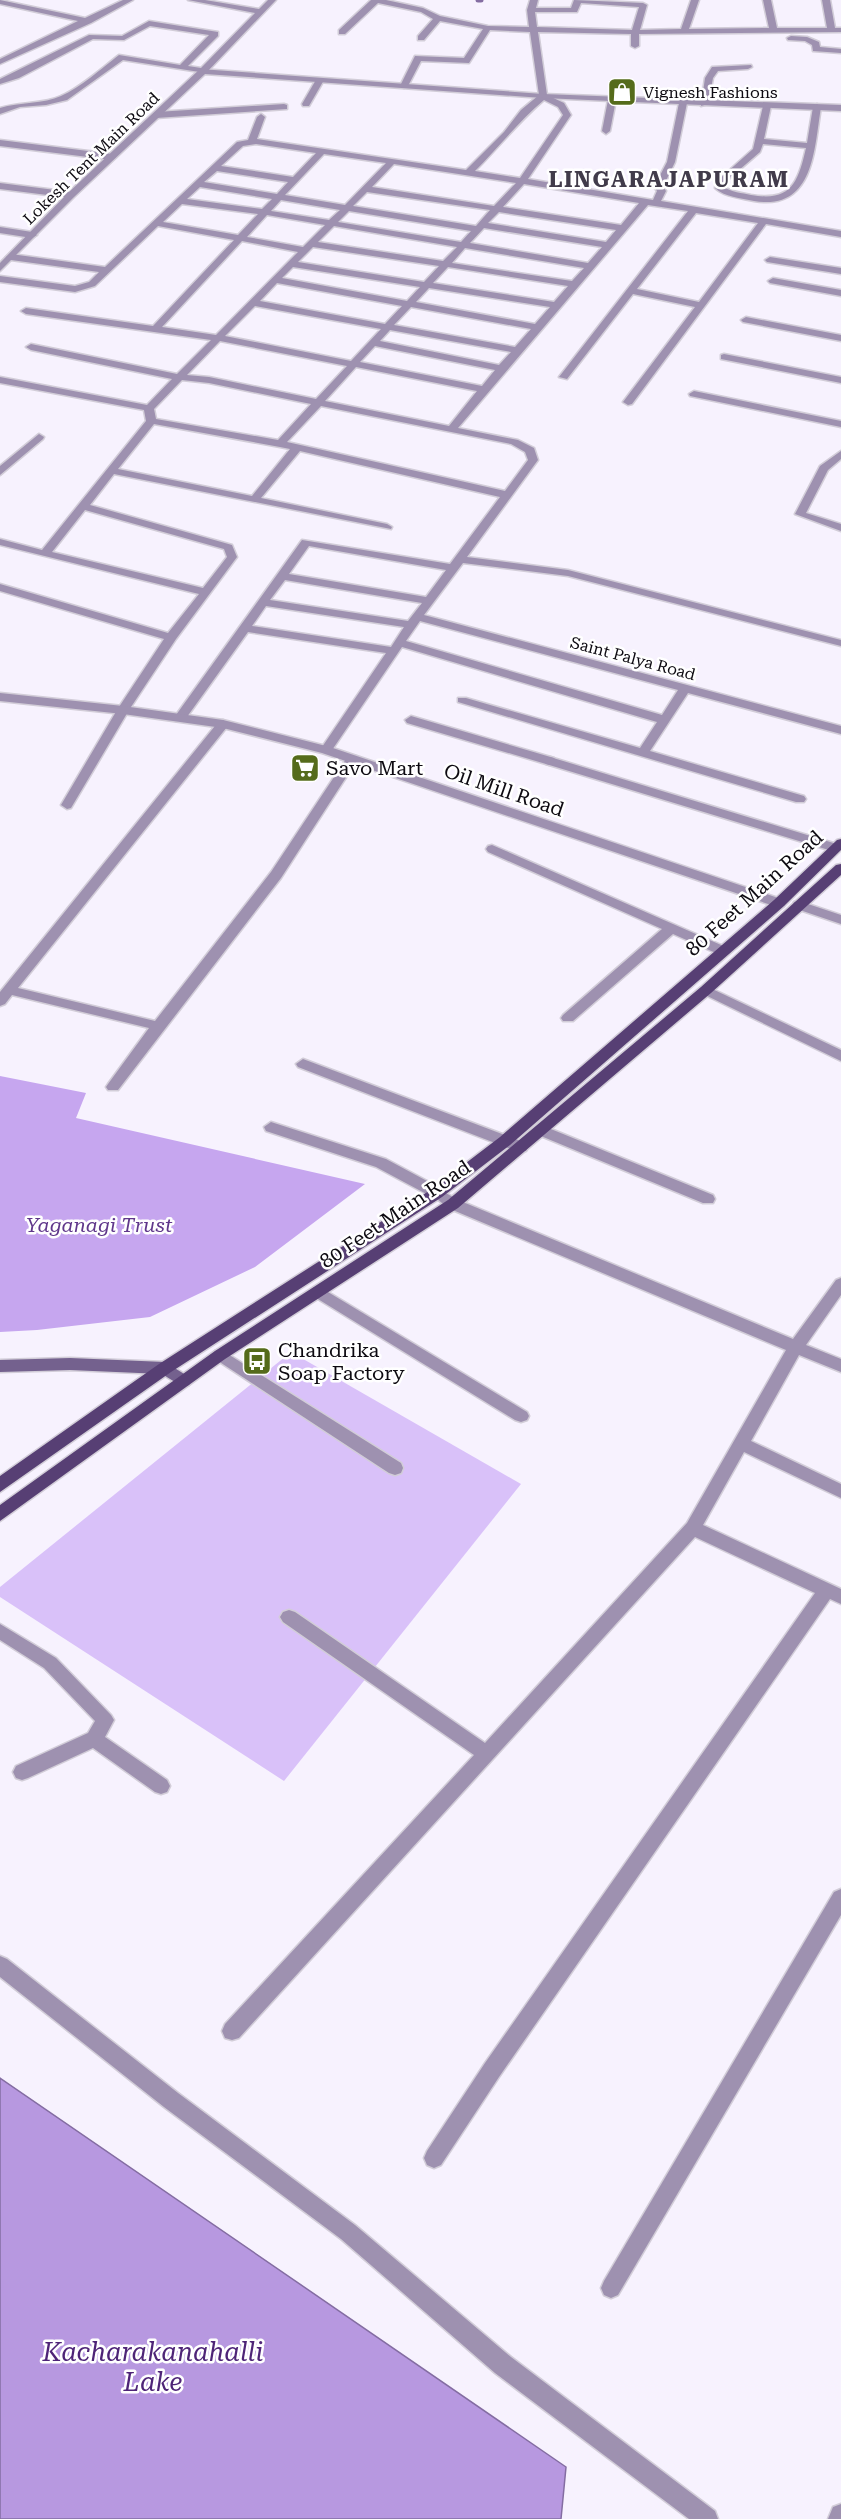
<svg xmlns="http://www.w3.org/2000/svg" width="841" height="2519" font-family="'Roboto Serif',serif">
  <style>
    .green { fill: #d9c1f9 }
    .forest { fill: #c6a6ef }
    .water { fill: #b798e0; stroke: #846da2; stroke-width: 1.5 }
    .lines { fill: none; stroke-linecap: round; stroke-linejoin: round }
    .stream { stroke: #846da2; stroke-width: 5 }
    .service-casing { stroke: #d2cdd8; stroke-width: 3 }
    .minor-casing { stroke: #d2cdd8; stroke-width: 3 }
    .tertiary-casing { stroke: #d2cdd8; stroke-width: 3 }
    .secondary-casing { stroke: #d2cdd8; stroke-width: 3 }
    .primary-casing { stroke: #d2cdd8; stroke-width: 3 }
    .service { fill: #9e91b0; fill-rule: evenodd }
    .minor { fill: #9e91b0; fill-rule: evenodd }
    .tertiary { fill: #9e91b0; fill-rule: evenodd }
    .secondary { fill: #74618e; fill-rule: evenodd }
    .primary { fill: #573f74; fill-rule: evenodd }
    .labels { text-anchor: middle; stroke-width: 5; stroke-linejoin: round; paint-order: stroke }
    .far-poi-label { font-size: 16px; fill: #0d0a11; stroke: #fff; text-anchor: start }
    .far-street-label { font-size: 16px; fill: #0d0a11; stroke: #fff }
    .poi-label { font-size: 20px; fill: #0d0a11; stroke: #fff; text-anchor: start }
    .street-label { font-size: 20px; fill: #0d0a11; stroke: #fff }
    .park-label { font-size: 20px; font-style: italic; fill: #60378b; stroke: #fff }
    .far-district-label { font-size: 22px; font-weight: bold; letter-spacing: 1.5px; fill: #413b4a; stroke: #fff }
    .near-water-label { font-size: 26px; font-style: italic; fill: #4e2477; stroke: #fff }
  </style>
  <rect width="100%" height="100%" fill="#f7f2fe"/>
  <!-- green -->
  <polygon class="green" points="291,1352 521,1484 284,1781 0,1597 0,1587"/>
  <!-- forest -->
  <polygon class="forest" points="0,1076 86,1093 76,1118 365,1184 255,1267 150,1317 37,1330 0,1332"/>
  <!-- water -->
  <polygon class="water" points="0,2078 566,2467 561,2519 0,2519"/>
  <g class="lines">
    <!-- stream -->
    <polyline class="stream" points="478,0 481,0"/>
    <!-- service casing -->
    <g class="service-casing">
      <g id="service">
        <polygon points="317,78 324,80 309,106 303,106 302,104"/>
        <polygon points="411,716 554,758 556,761 550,765 546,764 407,723 405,720"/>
        <polygon points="492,845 728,948 730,951 723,955 718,954 673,934 573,1021 563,1021 561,1018 563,1015 662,929 488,852 486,849 488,846"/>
        <polygon points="271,1122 386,1159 442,1189 444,1193 442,1197 432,1197 376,1167 266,1131 264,1127"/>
        <polygon points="318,1286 527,1412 529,1416 527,1420 521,1422 515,1420 313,1296 310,1292 313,1288"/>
        <polygon points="220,1349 401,1463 403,1468 401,1473 395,1475 389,1473 215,1359 212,1355 215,1351"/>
        <polygon points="0,1624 56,1658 111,1715 114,1720 105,1737 167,1780 170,1786 167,1792 161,1794 155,1792 93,1748 28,1778 22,1780 16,1778 13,1772 16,1766 88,1733 95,1721 44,1668 0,1640"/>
      </g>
    </g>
    <!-- minor casing -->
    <g class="minor-casing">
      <g id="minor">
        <polygon points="0,0 85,18 123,0 133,0 91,23 0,64 0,59 78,21 0,4"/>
        <path d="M188 0H205L259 9 268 0H276L206 73 123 60 67 100 46 105 20 107 0 114V108C19 102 44 104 61 96 80 88 102 68 119 55L180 65 209 35 150 26 124 40 93 39 19 78 0 84V79L89 35 122 36 149 21 218 32V36L188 66 201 68 255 13Z"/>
        <path d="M371 0H386L423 8 440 16 488 26 529 27 527 10 530 0H538L536 8H571L574 0 643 3 647 5 640 30 681 29 691 0H699L689 29 769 28 763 0H771L777 28H827L822 0H830L835 28H841V32L639 34V46L635 48 631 46V34L538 32 547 95 564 103 571 115 528 179 653 200 657 191 654 187 667 162 679 103 683 101 687 103 675 162 663 187 666 191 661 201 841 231V237L766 224 632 404 628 405 623 402 695 307 633 294 567 379 559 377 688 211 648 205 458 428 518 440 534 448 538 460 467 557 568 570 841 640V646L568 576 463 563 424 615 841 726V734L688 693 650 751 804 796 806 799 804 802H796L458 702V698H466L640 748 657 722 402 647 330 753 326 754 320 750 386 653 248 632 184 721H176V715L302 540 450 564 500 497 300 451 261 498 387 524 392 527 391 529 114 474 90 505 232 545 237 557 176 639 129 710 71 808 67 809 61 805 117 710 164 639 0 591V584L168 633 199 594 0 545V539L42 550 146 421 144 410 0 383V377L147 405 172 379 31 350 26 347 31 344 177 374 211 340 26 314 21 311 26 308 153 326 234 240 158 226 95 286 75 292 0 282V276L75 286 89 282 99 272 11 260 6 257 11 254 105 267 237 142 248 140 257 117 261 114 265 117 257 139 466 170 504 132 521 110 539 95 530 32 490 30 469 63 421 61 408 86 404 88 400 86 415 56 464 58 483 29 440 21 424 40H418V36L433 19 421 12 378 3 345 34H339V30ZM581 3 639 7 632 30 537 27 535 12H577ZM544 100 558 107 563 115 520 178 475 171C498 148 519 121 544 100ZM256 144 316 153 293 177 221 166 243 146ZM324 154 386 163 345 205 285 195ZM394 164 516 183 494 206 372 187ZM217 171 288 182 277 194 204 182ZM524 184 639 203 621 225 503 207ZM200 187 272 199 262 209 187 199ZM367 192 490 210 476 226 353 206ZM281 200 340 210 329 220 271 211ZM182 204 258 214 238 235 163 222ZM349 211 471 231 461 242 338 222ZM499 212 616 230 606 242 488 223ZM696 213 758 223 699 302 637 289ZM267 215 325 225 303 247 247 237ZM334 226 457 247 443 261 318 242ZM484 228 602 247 588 263 470 243ZM242 241 298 252 216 335 162 327ZM313 247 439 266 424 282 298 262ZM465 248 584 268 572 281 452 263ZM293 267 420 287 407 301 282 278ZM448 267 568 286 554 302 433 283ZM277 283 402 306 385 324 260 301ZM429 288 550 307 535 324 416 302ZM255 306 381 329 351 361 225 336ZM411 307 531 329 515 347 394 325ZM390 330 511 352 499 365 380 341ZM220 341 347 366 316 399 209 377 187 375ZM375 346 495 370 482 386 360 362ZM356 367 477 391 449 426 325 401ZM182 380 209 383 311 404 278 440 156 419 154 409ZM321 406 511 444 525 452 528 460 505 491 287 442ZM154 424 280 447 290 449 252 496 118 469ZM85 510 224 549 227 557 203 588 52 552ZM309 546 446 570 426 597 289 574ZM285 580 422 603 408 621 270 600ZM266 606 404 627 391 647 252 626ZM420 621 678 690 662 715 406 641Z"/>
        <polygon points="791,36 807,37 819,42 820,47 841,49 841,53 813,51 812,45 805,41 788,40 787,38"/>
        <polygon points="751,65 752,67 748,69 718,71 713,78 708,104 701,106 705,78 712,67"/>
        <polygon points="612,98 616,100 610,131 606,134 602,131 608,100"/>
        <polygon points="284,104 287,105 287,109 156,118 152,115 156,112"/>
        <path d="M767 104 771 106 764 139 807 143 813 107 817 104 821 107C814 150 814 211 754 201 741 198 724 197 715 188L716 182 753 149 763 106ZM763 144 806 148C798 183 791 202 751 195 742 193 731 192 724 187V183L760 152Z"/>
        <polygon points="0,140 112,154 116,157 112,160 0,146"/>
        <polygon points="0,183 71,192 75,195 71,198 0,189"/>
        <polygon points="0,227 32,232 37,235 32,238 0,233"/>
        <polygon points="770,257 841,268 841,274 767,262 765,260"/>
        <polygon points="773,278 841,290 841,296 770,283 768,281"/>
        <polygon points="746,317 841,335 841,341 743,322 741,320"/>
        <polygon points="724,354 841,377 841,383 721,359 721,355"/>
        <polygon points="694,391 841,421 841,427 690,396 689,394"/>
        <polygon points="39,434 44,437 43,439 0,475 0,466"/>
        <polygon points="841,451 841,459 828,470 806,513 841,524 841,531 795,514 820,466"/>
        <polygon points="223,720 229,724 227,727 18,988 155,1021 271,872 348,756 356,756 358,759 281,878 118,1090 108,1090 106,1087 108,1084 149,1028 12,995 5,1004 0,1006 0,992 219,721"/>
        <polygon points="550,757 840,845 841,850 832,851 546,764 544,761"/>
        <polygon points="799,901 841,915 841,924 794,908 793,905 794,902"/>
        <polygon points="706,986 841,1050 841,1061 701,993 699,990"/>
        <polygon points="303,1059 526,1143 528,1147 526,1151 516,1151 298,1067 296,1064"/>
        <polygon points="541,1125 713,1195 715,1199 713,1203 703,1203 536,1134 534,1130"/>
        <polygon points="437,1188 458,1200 793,1339 836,1280 841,1278 841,1295 806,1345 841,1359 841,1372 799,1355 751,1441 841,1484 841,1498 744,1452 703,1525 841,1589 841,1604 830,1599 499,2077 441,2165 434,2168 427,2165 424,2158 427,2151 485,2063 815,1593 695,1537 239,2038 232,2040 225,2038 222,2031 225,2024 474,1755 283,1622 280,1617 283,1612 289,1610 295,1612 485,1743 687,1523 786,1350 448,1208 430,1193"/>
        <polygon points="841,1889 841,1915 618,2295 611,2298 604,2295 601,2288 604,2281 834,1892"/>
        <polygon points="0,1956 7,1959 178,2093 355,2225 511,2357 715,2511 718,2519 689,2519 495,2373 341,2239 164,2107 0,1977"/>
        <polygon points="841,2504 841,2519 828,2519 833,2507"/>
      </g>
    </g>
    <!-- tertiary casing -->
    <g class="tertiary-casing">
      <g id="tertiary">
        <polygon points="200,69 543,94 841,105 841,111 543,98 205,74 74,197 0,271 0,263 68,193"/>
        <polygon points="0,693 123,706 223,720 330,747 784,900 785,903 784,906 774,906 322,753 223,728 123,714 0,701"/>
      </g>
    </g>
    <!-- secondary casing -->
    <g class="secondary-casing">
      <polygon id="secondary" points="70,1358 165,1362 189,1377 191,1381 189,1385 183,1387 162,1374 70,1370 0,1372 0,1360"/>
    </g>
    <!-- primary casing -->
    <g class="primary-casing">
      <g id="primary">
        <polygon points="841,839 841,850 784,906 510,1145 442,1197 171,1372 0,1492 0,1476 159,1364 432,1189 500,1137 774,900 837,840"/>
        <polygon points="841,864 841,875 711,993 458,1208 225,1359 0,1521 0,1505 215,1351 448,1200 701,987 836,865"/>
      </g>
    </g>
    <!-- service -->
    <use href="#service" class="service"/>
    <!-- minor -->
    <use href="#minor" class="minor"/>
    <!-- tertiary -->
    <use href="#tertiary" class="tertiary"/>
    <!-- secondary -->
    <use href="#secondary" class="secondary"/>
    <!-- primary -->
    <use href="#primary" class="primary"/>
  </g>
  <!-- icons -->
  <defs>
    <g id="shop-square" transform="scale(1.5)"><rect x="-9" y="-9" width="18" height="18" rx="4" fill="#556b1b" stroke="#fff"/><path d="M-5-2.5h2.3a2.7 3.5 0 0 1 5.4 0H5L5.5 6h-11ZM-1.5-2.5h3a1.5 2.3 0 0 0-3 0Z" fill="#fff"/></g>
    <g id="supermarket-square" transform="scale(1.5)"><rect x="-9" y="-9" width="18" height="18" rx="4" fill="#556b1b" stroke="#fff"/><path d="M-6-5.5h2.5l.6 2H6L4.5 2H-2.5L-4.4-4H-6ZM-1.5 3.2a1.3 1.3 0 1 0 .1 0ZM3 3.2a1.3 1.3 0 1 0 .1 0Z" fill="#fff"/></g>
    <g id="bus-square" transform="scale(1.5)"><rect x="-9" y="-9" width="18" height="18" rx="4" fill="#556b1b" stroke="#fff"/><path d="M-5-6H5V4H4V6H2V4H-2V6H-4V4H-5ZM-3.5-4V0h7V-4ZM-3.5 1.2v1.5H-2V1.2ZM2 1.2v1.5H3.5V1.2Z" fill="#fff"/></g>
  </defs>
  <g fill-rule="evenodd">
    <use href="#shop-square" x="622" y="92"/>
    <use href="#supermarket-square" x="305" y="768"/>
    <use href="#bus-square" x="257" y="1361"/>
  </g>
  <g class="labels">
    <!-- far-poi labels -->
    <g class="far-poi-label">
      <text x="643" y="98">Vignesh Fashions</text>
    </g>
    <!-- far-street labels -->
    <g class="far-street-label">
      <text transform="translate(91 158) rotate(-44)" y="6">Lokesh Tent Main Road</text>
      <text transform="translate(633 658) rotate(15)" y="6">Saint Palya Road</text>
    </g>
    <!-- poi labels -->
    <g class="poi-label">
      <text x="326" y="775">Savo Mart</text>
      <text x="278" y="1357">Chandrika<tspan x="278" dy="23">Soap Factory</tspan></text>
    </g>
    <!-- street labels -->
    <g class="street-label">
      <text transform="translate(504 790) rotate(19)" y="7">Oil Mill Road</text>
      <text transform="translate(754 893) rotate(-42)" y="7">80 Feet Main Road</text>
      <text transform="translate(395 1214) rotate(-34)" y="7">80 Feet Main Road</text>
    </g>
    <!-- park labels -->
    <g class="park-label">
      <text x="99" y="1232">Yaganagi Trust</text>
    </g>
    <!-- far-district labels -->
    <g class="far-district-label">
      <text x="669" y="187">LINGARAJAPURAM</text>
    </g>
    <!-- near-water labels -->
    <g class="near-water-label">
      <text x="153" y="2361">Kacharakanahalli<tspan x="153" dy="30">Lake</tspan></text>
    </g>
  </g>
</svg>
